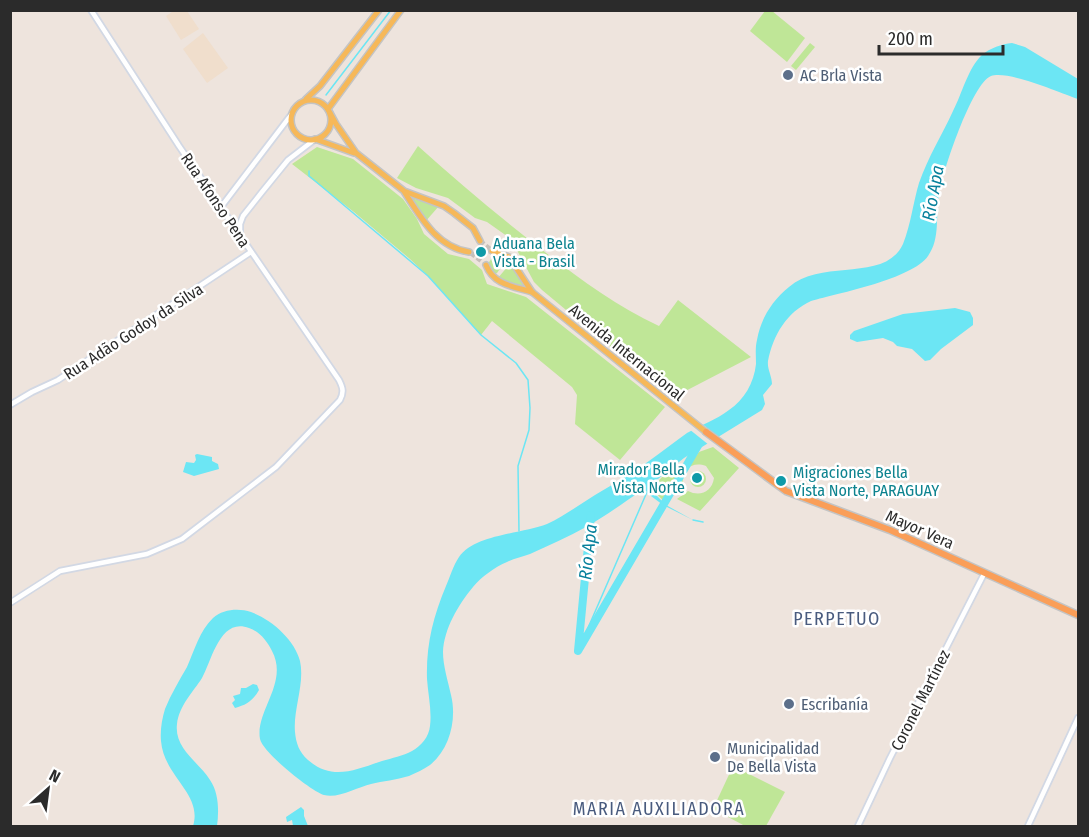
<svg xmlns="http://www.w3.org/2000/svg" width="1089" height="837" font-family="'Fira Sans Condensed',sans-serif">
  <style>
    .education { fill: #f0decc }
    .green { fill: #bfe697 }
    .water { fill: #6ce6f4 }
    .pier { fill: #eee4dd }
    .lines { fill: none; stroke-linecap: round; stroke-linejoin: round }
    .stream { stroke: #6ce6f4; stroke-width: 1.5 }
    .river { stroke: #6ce6f4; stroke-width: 8 }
    .primary-tunnel { stroke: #c7bfb9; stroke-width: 5; stroke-dasharray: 5 2.5; stroke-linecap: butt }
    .tertiary-casing { stroke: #d2d8e4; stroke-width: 8 }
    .primary-casing { stroke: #c4c4c4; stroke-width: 8 }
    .trunk-casing { stroke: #c4c4c4; stroke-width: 9 }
    .tertiary { stroke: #fff; stroke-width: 4.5 }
    .primary { stroke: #f6b859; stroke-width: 5 }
    .trunk { stroke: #fa9e58; stroke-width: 6 }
    .service-dot { fill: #5c6f8a; stroke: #fff; stroke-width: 2 }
    .culture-dot { fill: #0f9aa8; stroke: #fff; stroke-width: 2 }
    .labels { text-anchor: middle; stroke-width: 5; stroke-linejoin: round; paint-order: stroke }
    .service-label { font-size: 16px; fill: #4e5e75; stroke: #fff; text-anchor: start }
    .street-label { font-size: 16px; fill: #2b2b2b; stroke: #fff }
    .culture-label { font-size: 16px; fill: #0d838f; stroke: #fff; text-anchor: start }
    .water-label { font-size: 18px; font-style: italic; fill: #08819c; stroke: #fff }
    .neighbourhood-label { font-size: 18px; letter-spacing: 1.5px; fill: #495b7e; stroke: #fff }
  </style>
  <rect width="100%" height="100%" fill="#eee4dd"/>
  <!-- education -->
  <g class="education">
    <polygon points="175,10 187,11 199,29 181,40 166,16"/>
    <polygon points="203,33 228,68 207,83 183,49"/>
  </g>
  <!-- green -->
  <g class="green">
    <polygon points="765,11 772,11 805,38 787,62 750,31"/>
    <polygon points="810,43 815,47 796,70 791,66"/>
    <path d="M418 146C457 181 496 214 537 246 576 276 614 305 659 326L678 300 751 357 672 398 542 290 534 282 511 239 487 222 475 218 448 198 416 188 397 178Z"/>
    <polygon points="317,147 353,159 403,199 417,219 424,234 448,254 469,259 482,270 487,284 526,297 665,407 620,460 575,424 577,395 572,387 492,321 481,335 428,276 410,259 354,212 292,164"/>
    <polygon points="411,198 439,206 425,222"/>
    <polygon points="494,255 501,256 504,258 505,262 497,273 493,274 487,265"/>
    <polygon points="509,262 524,286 497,279 509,265"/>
    <path d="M713 447 739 468 700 511 677 499 688 491C700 497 712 492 714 478L706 466C692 461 681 469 683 485L664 501 651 489 664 475 696 456 699 452Z"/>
    <circle cx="698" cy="479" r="8"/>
    <polygon points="733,766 785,792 766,826 745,826 713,809"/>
  </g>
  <!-- water -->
  <g class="water">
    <path d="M1012 43 1025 47 1078 79V99C1061 93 1008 70 991 76 972 83 942 173 939 194 935 215 941 238 928 256 912 279 839 293 811 301 787 312 773 335 768 361 767 369 772 376 772 384L763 395 765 404 762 410 684 458 648 487 666 505 693 520 663 505 643 490C624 502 606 516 586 527 568 537 549 545 530 554 523 557 514 558 507 562 495 567 481 577 473 587 458 605 444 629 443 652 443 666 448 681 451 695 457 719 450 749 430 765 424 769 416 773 409 776 396 780 383 781 371 784 358 787 338 799 324 795 311 791 263 753 260 739 255 711 289 683 272 651 267 641 260 632 249 628 220 617 212 660 202 678 193 692 179 706 177 724 174 749 199 762 210 780 219 793 219 811 217 826H193C203 794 164 777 161 741 160 730 162 719 165 709 171 694 179 681 187 667 194 651 200 630 213 618 223 609 239 608 251 612 271 619 295 640 300 661 305 684 293 709 295 732 296 743 299 752 308 760 332 781 355 770 382 761 392 758 403 756 412 751 421 746 429 737 430 726 432 711 428 694 427 679 426 645 433 617 446 586 450 577 453 566 459 557 475 534 522 534 547 524 564 516 579 505 595 495 613 484 631 474 649 461 662 452 674 442 687 433 701 425 716 420 729 410 744 400 754 383 756 364 756 356 755 348 757 340 761 318 772 301 789 287 823 258 885 283 903 244 911 224 913 203 919 183 928 157 942 135 953 111 962 94 968 68 982 55 990 48 1002 44 1012 43Z"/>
    <polygon points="955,308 970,312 973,318 973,325 941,349 930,360 925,361 912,349 897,346 893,342 883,338 857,342 850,339 850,335 854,331 903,314"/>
    <polygon points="197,454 212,457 212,461 218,464 219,469 194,476 183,472 186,462 194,463 196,460 195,455"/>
    <path d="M253 684 257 685 259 690C253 701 246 705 235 708L232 703 235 700 233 696 240 694 241 688H246Z"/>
    <polygon points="301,807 304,810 304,816 308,826 293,826 292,820 287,822 286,817"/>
  </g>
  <!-- pier -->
  <polygon class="pier" points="701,423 720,438 709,445 689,429"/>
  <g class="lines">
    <!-- stream -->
    <g class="stream">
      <polyline points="326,95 391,10"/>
      <polyline points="309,171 309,176 314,180 428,276 481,335 516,363 528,380 530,408 529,430 518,466 519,531"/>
      <polyline points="693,520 703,522"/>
      <polyline points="578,651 647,492"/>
    </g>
    <!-- river -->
    <polyline class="river" points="591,515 578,651 699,444"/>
    <!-- primary-tunnel -->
    <g class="primary-tunnel">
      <polyline points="480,241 492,251"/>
      <polyline points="471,253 483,262"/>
    </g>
    <!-- tertiary casing -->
    <g class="tertiary-casing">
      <g id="tertiary">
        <polyline points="221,207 291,115"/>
        <polyline points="240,234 240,224 243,216 262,192 288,160 314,140"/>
        <polyline points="10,405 32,392 58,380 251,252"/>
        <path d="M10 603 60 571 147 554 182 539 276 467 340 400C344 392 343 388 339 380L179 146 91 10"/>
        <polyline points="858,826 890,758 984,574"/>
        <polyline points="1028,826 1078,718"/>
      </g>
    </g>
    <!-- primary casing -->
    <g class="primary-casing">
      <g id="primary">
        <polyline points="306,99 320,86 379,10"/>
        <circle cx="311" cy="120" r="20"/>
        <polyline points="328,109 401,10"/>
        <polyline points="330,113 336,124 356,153 404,191 444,206 454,213 473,228 480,241"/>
        <polyline points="315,139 354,153"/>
        <path d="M405 193C421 218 437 247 469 252"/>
        <polyline points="492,251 509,257 532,292 706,432"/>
        <path d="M486 265C494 285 512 286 532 292"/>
      </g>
    </g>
    <!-- trunk casing -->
    <g class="trunk-casing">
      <polyline id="trunk" points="706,432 786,491 890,530 1078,615"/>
    </g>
    <!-- tertiary -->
    <use href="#tertiary" class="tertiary"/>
    <!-- primary -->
    <use href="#primary" class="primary"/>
    <!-- trunk -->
    <use href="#trunk" class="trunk"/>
  </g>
  <!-- markers -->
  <g class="service-dot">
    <circle cx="788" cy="75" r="6"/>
    <circle cx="789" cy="704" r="6"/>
    <circle cx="715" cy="757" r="6"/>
  </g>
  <g class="culture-dot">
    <circle cx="481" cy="252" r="6"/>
    <circle cx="697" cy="478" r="6"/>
    <circle cx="781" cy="481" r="6"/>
  </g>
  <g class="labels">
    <!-- service labels -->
    <g class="service-label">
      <text x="800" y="81">AC Brla Vista</text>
      <text x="801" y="710">Escribanía</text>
      <text x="727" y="754">Municipalidad<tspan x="727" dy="18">De Bella Vista</tspan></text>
    </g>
    <!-- street labels -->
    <g class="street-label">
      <text transform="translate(216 200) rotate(56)" y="6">Rua Afonso Pena</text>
      <text transform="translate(133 331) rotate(-33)" y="6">Rua Adão Godoy da Silva</text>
      <text transform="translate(627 352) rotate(39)" y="6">Avenida Internacional</text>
      <text transform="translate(920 529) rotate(24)" y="6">Mayor Vera</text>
      <text transform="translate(920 700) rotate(-63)" y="6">Coronel Martínez</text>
    </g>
    <!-- culture labels -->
    <g class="culture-label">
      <text x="493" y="249">Aduana Bela<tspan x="493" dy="18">Vista - Brasil</tspan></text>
      <text x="685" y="475" text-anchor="end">Mirador Bella<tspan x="685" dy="18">Vista Norte</tspan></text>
      <text x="793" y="478">Migraciones Bella<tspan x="793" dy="18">Vista Norte, PARAGUAY</tspan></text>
    </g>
    <!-- water labels -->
    <g class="water-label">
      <text transform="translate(933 193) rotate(-80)" y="6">Río Apa</text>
      <text transform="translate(588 552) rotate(-84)" y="6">Río Apa</text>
    </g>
    <!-- neighbourhood labels -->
    <g class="neighbourhood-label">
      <text x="837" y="625">PERPETUO</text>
      <text x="659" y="815">MARIA AUXILIADORA</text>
    </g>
  </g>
  <!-- border -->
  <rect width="1089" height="837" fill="none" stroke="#2b2b2b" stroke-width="24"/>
  <!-- north arrow -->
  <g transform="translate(48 789) rotate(28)" stroke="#ffffff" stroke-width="4.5" paint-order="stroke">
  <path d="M0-4.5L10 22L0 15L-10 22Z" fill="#2b2b2b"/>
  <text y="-9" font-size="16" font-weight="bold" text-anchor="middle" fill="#2b2b2b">N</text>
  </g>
  <!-- scale -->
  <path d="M879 45v9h124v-9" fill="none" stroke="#2b2b2b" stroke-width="3"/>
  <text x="888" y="45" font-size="18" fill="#2b2b2b" stroke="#ffffff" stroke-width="4.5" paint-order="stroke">200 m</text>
</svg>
